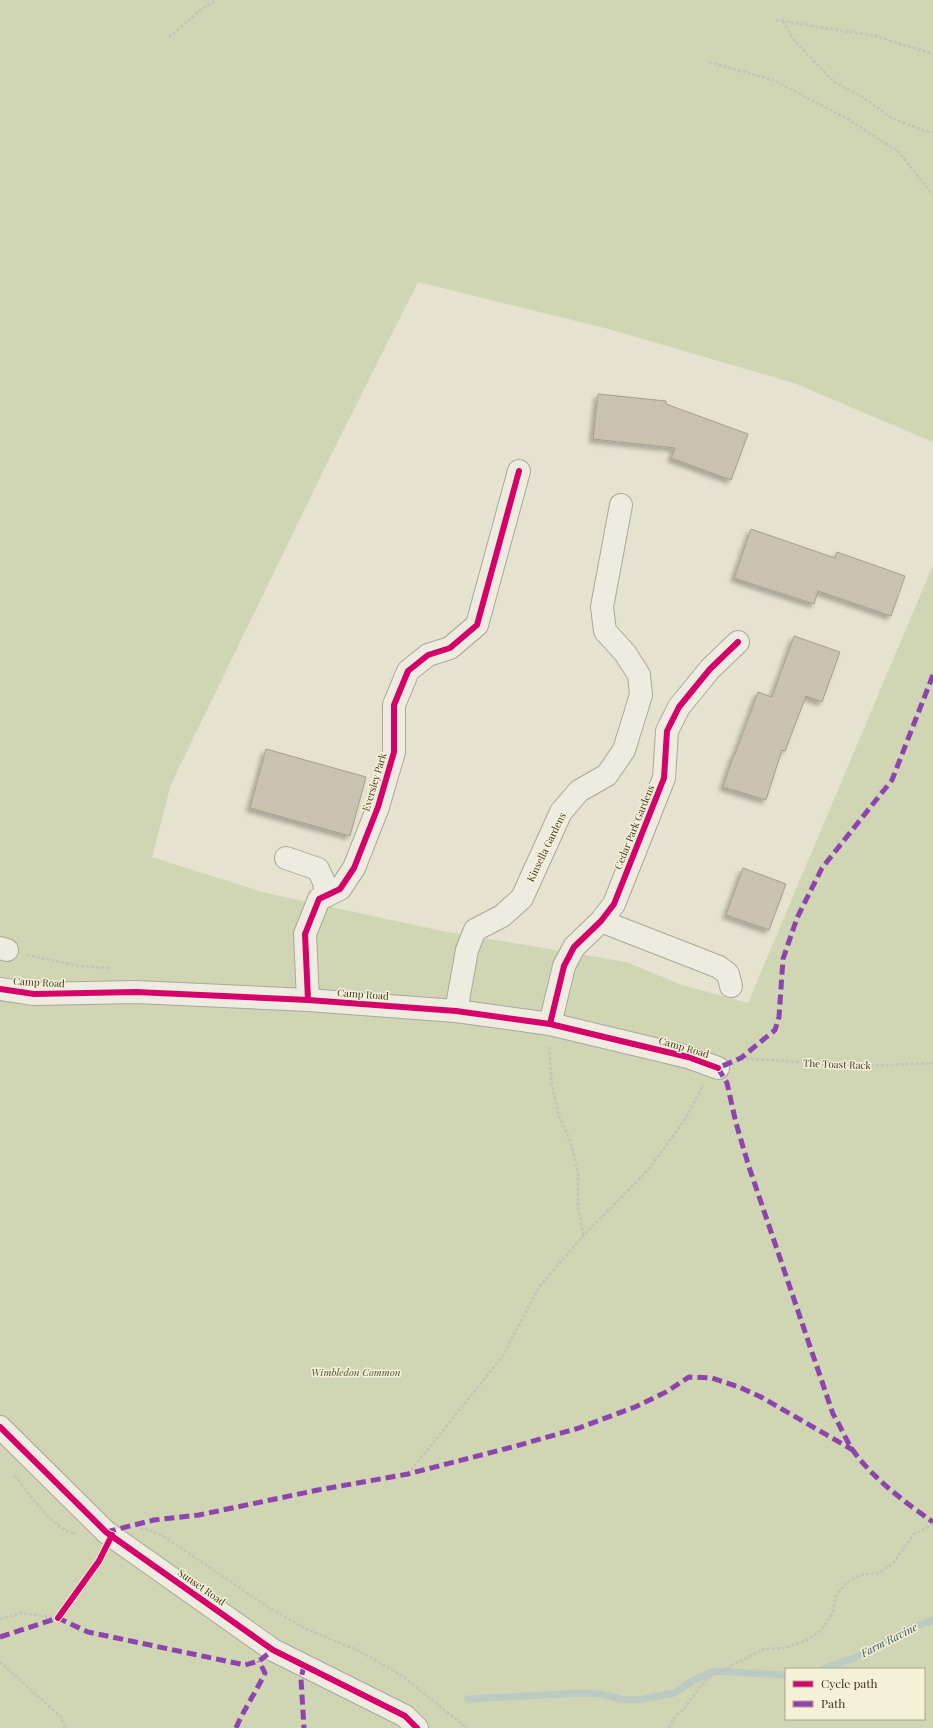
<svg xmlns="http://www.w3.org/2000/svg" width="933" height="1728" font-family="'Playfair Display',serif">
  <style>
    .green { fill: #d0d5b3; fill-rule: evenodd }
    .lines { fill: none; stroke-linecap: round; stroke-linejoin: round }
    .stream { stroke: #bbcbc3; stroke-width: 7 }
    .building { fill: #c9c2b1; stroke: #a59e8f; filter: url(#shadow) }
    .minor-casing { stroke: #aba798; stroke-width: 24 }
    .path { stroke: #c6c3b8; stroke-width: 2.5; stroke-dasharray: 3 2; stroke-linecap: butt }
    .minor { stroke: #eeebe1; stroke-width: 22 }
    .quiet { stroke: #8e44ad; stroke-width: 5; stroke-dasharray: 10 5; stroke-linecap: butt }
    .cycleway-casing { stroke: #f5f1d7; stroke-width: 8 }
    .cycleway { stroke: #d6006c; stroke-width: 6 }
    .labels { text-anchor: middle; stroke-width: 3; stroke-linejoin: round; paint-order: stroke }
    .street-label { font-size: 10px; fill: #3a3121; stroke: #f5f1d7 }
    .park-label { font-size: 10px; font-style: italic; fill: #425528; stroke: #f5f1d7 }
    .water-label { font-size: 11px; font-style: italic; fill: #305559; stroke: #f5f1d7 }
  </style>
  <defs>
    <filter id="shadow"><feDropShadow dx="-3.5" dy="3.5" stdDeviation="2" flood-color="#0004"/></filter>
  </defs>
  <rect width="100%" height="100%" fill="#e5e2d0"/>
  <!-- green -->
  <path class="green" d="M0 0H933V442L794 383 605 328 418 282 332 453 171 784 152 857 262 892 442 931 626 962 682 985 748 1003 933 565V1728H0ZM786 1669H924V1719H786Z"/>
  <g class="lines">
    <!-- stream -->
    <g class="stream">
      <polyline points="823,1669 854,1658 913,1627 933,1620"/>
      <polyline points="468,1699 582,1693 601,1694 621,1699 638,1700 674,1693 694,1680 714,1671 786,1675"/>
    </g>
  </g>
  <!-- building -->
  <g class="building">
    <polygon points="598,394 666,401 666,404 748,434 731,480 671,458 675,448 593,439"/>
    <polygon points="751,529 835,558 837,552 905,576 891,616 818,591 814,604 734,578"/>
    <polygon points="794,636 840,652 822,702 806,696 785,751 782,750 766,800 723,787 734,754 735,754 758,692 772,697"/>
    <polygon points="266,749 366,777 350,836 250,808"/>
    <polygon points="743,868 786,884 769,930 726,915"/>
  </g>
  <g class="lines">
    <!-- minor casing -->
    <g class="minor-casing">
      <g id="minor">
        <polyline points="286,858 318,869 324,882 326,896"/>
        <polyline points="601,921 719,967 728,974 731,986"/>
        <polyline points="0,948 7,950"/>
        <polyline points="0,989 34,994 136,992 308,1000 456,1011 550,1024 688,1057 718,1068"/>
        <polyline points="308,1000 305,934 319,899 340,889 354,868 378,807 394,752 394,705 408,671 428,655 450,648 477,625 519,471"/>
        <polyline points="456,1011 467,950 475,930 502,916 522,898 561,812 579,791 607,775 624,750 641,695 639,675 625,653 605,631 602,607 621,505"/>
        <polyline points="550,1024 564,966 574,947 601,921 614,904 664,778 667,731 679,707 710,669 738,642"/>
        <polyline points="0,1427 106,1532 273,1650 405,1716 417,1728"/>
      </g>
    </g>
    <!-- path -->
    <g class="path">
      <polyline points="776,20 875,36 933,54"/>
      <polyline points="783,21 793,39 834,82 861,96 892,118 923,130 933,132"/>
      <polyline points="169,37 203,8 217,0"/>
      <polyline points="709,62 773,80 846,118 899,152 933,195"/>
      <polyline points="27,955 79,966 109,968"/>
      <polyline points="549,1047 552,1086 559,1116 571,1143 578,1172 578,1205 583,1235"/>
      <polyline points="741,1058 859,1066 933,1063"/>
      <polyline points="408,1474 502,1357 539,1287 583,1236 649,1169 686,1118 703,1085"/>
      <path d="M15 1476C30 1494 52 1529 76 1534"/>
      <polyline points="140,1529 144,1528 163,1536 268,1607 306,1629 359,1651 401,1675 467,1728"/>
      <polyline points="0,1619 22,1613 58,1618"/>
      <polyline points="0,1662 61,1717 65,1728"/>
      <polyline points="669,1728 676,1715 683,1710 702,1684 711,1676 764,1649 785,1648 807,1640 821,1630 832,1614 836,1596 845,1584 860,1575 879,1573 893,1563 914,1534 933,1525"/>
    </g>
    <!-- minor -->
    <use href="#minor" class="minor"/>
    <!-- quiet -->
    <g class="quiet">
      <path d="M933 675 892 780 822 868 797 918 783 959 779 1017 775 1030 741 1058 718 1068 727 1083 736 1123 749 1167 833 1414C840 1425 845 1438 852 1449 871 1477 906 1503 933 1522"/>
      <polyline points="106,1532 154,1520 199,1515 318,1490 408,1474 516,1446 579,1428 635,1407 666,1392 689,1377 712,1378 739,1387 761,1397 853,1450"/>
      <polyline points="0,1637 58,1618 88,1632 245,1665 259,1661 273,1650"/>
      <polyline points="304,1665 301,1679 304,1728"/>
      <path d="M236 1728C244 1709 256 1692 265 1673L259 1661"/>
    </g>
    <!-- cycleway casing -->
    <g class="cycleway-casing">
      <g id="cycleway">
        <polyline points="0,989 34,994 136,992 308,1000 456,1011 550,1024 688,1057 718,1068"/>
        <polyline points="308,1000 305,934 319,899 340,889 354,868 378,807 394,752 394,705 408,671 428,655 450,648 477,625 519,471"/>
        <polyline points="550,1024 564,966 574,947 601,921 614,904 664,778 667,731 679,707 710,669 738,642"/>
        <polyline points="0,1427 106,1532 273,1650 405,1716 417,1728"/>
        <polyline points="58,1618 99,1561 112,1535"/>
      </g>
    </g>
    <!-- cycleway -->
    <use href="#cycleway" class="cycleway"/>
  </g>
  <g class="labels">
    <!-- street labels -->
    <g class="street-label">
      <text transform="translate(374 782) rotate(-73)" y="4">Eversley Park</text>
      <text transform="translate(634 827) rotate(-68)" y="4">Cedar Park Gardens</text>
      <text transform="translate(546 847) rotate(-64)" y="4">Kinsella Gardens</text>
      <text transform="translate(39 982) rotate(3)" y="4">Camp Road</text>
      <text transform="translate(363 994) rotate(4)" y="4">Camp Road</text>
      <text transform="translate(684 1047) rotate(16)" y="4">Camp Road</text>
      <text transform="translate(837 1064) rotate(2)" y="4">The Toast Rack</text>
      <text transform="translate(202 1587) rotate(35)" y="4">Sunset Road</text>
    </g>
    <!-- park labels -->
    <g class="park-label">
      <text x="356" y="1376">Wimbledon Common</text>
    </g>
    <!-- water labels -->
    <g class="water-label">
      <text transform="translate(889 1640) rotate(-27)" y="4">Farm Ravine</text>
    </g>
  </g>
  <!-- legend -->
  <rect x="785" y="1668" width="140" height="52" fill="#f5f1d7" stroke="#aaa48e"/>
  <rect x="793" y="1681" width="20" height="6" fill="#d6006c" stroke="#aaa48e"/>
  <text x="821" y="1688" font-size="12" fill="#3a3121">Cycle path</text>
  <rect x="793" y="1701" width="20" height="6" fill="#8e44ad" stroke="#aaa48e"/>
  <text x="821" y="1708" font-size="12" fill="#3a3121">Path</text>
</svg>
